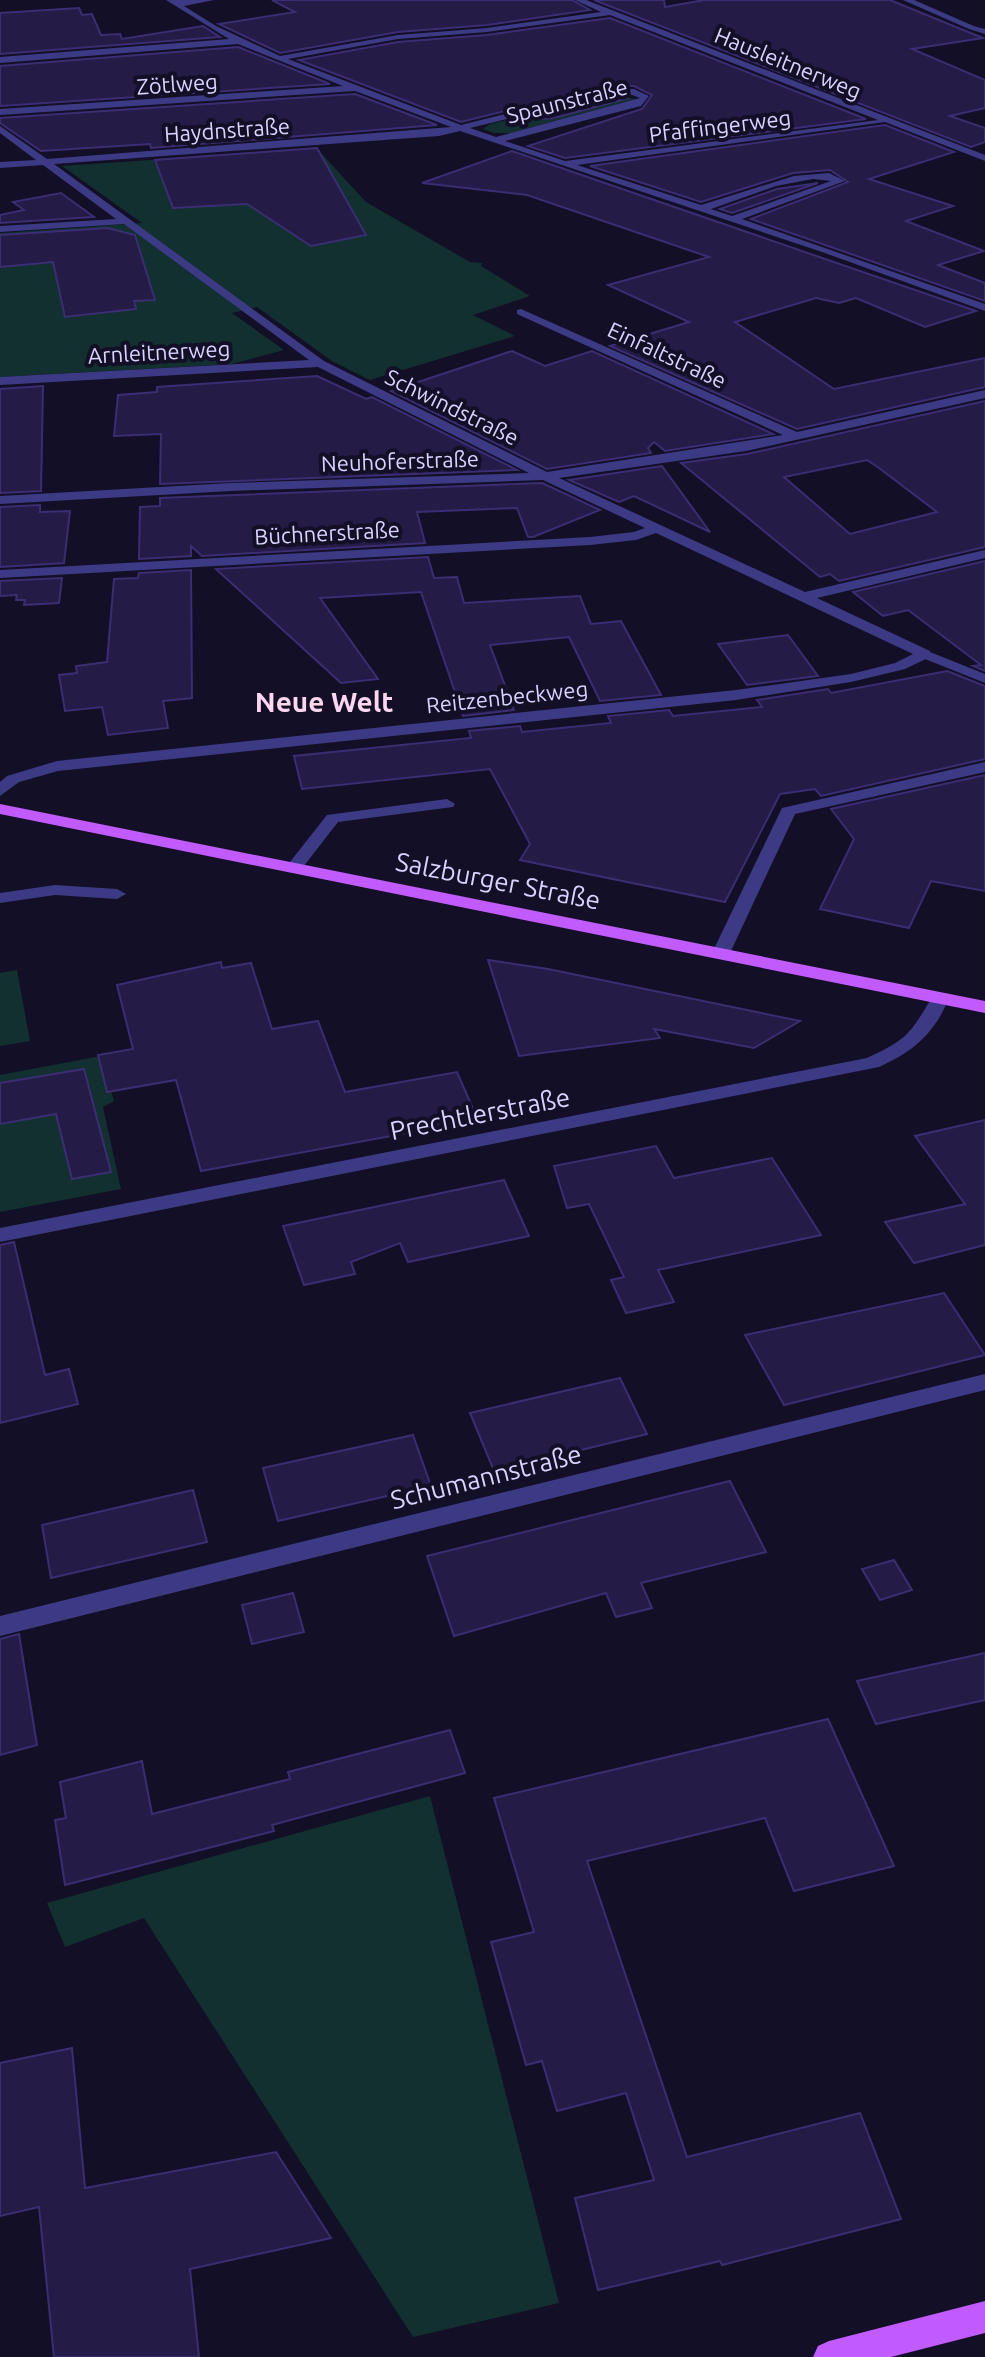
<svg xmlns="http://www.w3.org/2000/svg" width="985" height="2357" font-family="Ubuntu,sans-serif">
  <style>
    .green { fill: #12302f }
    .building { fill: #241b47; stroke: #3b2d73; stroke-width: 2; fill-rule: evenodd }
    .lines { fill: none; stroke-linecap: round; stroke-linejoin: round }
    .lane { fill: #3d3a85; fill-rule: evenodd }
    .street { fill: #3d3a85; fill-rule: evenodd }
    .primary { fill: #c25bff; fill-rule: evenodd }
    .labels { text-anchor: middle; stroke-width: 8; stroke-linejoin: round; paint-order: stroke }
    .far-street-label { font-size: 22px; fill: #d9d4ff; stroke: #130f26 }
    .street-label { font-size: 26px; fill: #d9d4ff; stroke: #130f26 }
    .far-district-label { font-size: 28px; font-weight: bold; fill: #ffd6f0; stroke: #130f26 }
  </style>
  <rect width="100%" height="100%" fill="#130f26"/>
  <!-- green -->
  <g class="green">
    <polygon points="611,95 636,99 511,133 494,133 483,129 490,124"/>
    <polygon points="311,149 321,153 366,202 470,262 482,263 481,266 530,296 473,315 515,336 370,380 332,361 257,307 232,313 284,350 232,364 0,377 0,233 142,223 62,166"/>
    <polygon points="17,970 30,1041 0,1046 0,973"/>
    <polygon points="101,1056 114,1101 103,1107 121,1189 0,1212 0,1075"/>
    <polygon points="430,1796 559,2303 413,2337 144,1918 65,1947 47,1903"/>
  </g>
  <!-- building -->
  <g class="building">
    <polygon points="272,0 572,0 590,10 487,25 398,32 280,53 219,24 295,12"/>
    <polygon points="594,0 664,0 665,7 704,0 890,0 983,38 912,49 985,80 985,108 950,116 985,128 985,142 971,147"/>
    <polygon points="79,8 82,15 92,14 101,35 120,34 122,39 203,26 220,37 0,54 0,13"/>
    <polygon points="610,18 866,119 565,158 528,146 642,109 652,95 634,86 609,85 461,122 299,60 398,42 487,35"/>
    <polygon points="238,47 330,84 0,106 0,66"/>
    <polygon points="355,94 437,125 151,148 150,144 41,151 0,123 0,118"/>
    <polygon points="610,97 629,98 554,118 511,121"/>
    <polygon points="885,125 954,152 869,179 953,206 906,221 984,251 938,265 985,283 985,301 751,219 848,182 830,170 793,173 701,202 590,166"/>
    <polygon points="317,148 366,235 311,246 247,204 173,208 155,160"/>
    <polygon points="512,151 976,311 925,327 856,298 839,303 816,298 735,322 834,389 985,358 985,387 797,429 610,346 689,322 608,285 709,257 527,195 422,183"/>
    <polygon points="818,183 732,213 720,209 777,189"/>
    <polygon points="61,193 94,217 0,223 0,215 24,210 13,202"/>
    <polygon points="108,228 135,235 155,300 134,301 136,309 65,317 53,262 0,267 0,235"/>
    <polygon points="512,351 545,366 592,351 773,434 665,451 654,442 648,448 651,453 547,469 391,391"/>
    <polygon points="317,376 366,399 372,397 517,470 160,484 161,434 114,436 118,395 157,392 157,387"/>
    <polygon points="43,386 41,491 0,493 0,389"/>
    <path d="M985 401V547L839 581 830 574 820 577 681 463 747 454ZM867 460 879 468 937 512 850 534 784 477Z"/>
    <polygon points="662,466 710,532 634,496 619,502 569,480"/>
    <polygon points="542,483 600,510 533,537 528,537 517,508 417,512 425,543 202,556 191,546 191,556 139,559 140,507 160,506 160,498"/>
    <polygon points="40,505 40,512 70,511 64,563 0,567 0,507"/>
    <polygon points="428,557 434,578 457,577 464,603 580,596 591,624 621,621 661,695 600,701 569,637 490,645 514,710 463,716 421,592 320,598 378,679 341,683 216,569"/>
    <polygon points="985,561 985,671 973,666 981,665 908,610 883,616 853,592"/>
    <polygon points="191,570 192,698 163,701 168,728 108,735 102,707 65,711 59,675 77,673 76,666 107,662 114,579 138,578 139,573"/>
    <polygon points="62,578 59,603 24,605 25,600 16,600 17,595 0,596 0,581"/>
    <polygon points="788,635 818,676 747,685 718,644"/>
    <polygon points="947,671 985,686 985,759 821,796 815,789 780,794 725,902 520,860 530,844 490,769 302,789 294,756 471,738 469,731 520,726 522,732 611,723 608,716 669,710 673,716 762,707 757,700 828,689 831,693"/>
    <polygon points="985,775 985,891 931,881 909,928 820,909 854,839 831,809"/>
    <polygon points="488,960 548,969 800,1021 754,1048 654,1029 660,1038 519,1056"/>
    <polygon points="221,962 222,968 251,963 272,1029 318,1021 345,1092 457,1072 478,1120 201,1171 176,1080 107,1092 98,1055 133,1049 117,985"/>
    <polygon points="84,1069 111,1172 72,1179 56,1114 0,1124 0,1083"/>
    <polygon points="985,1120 985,1245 914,1263 885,1222 965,1204 915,1136"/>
    <polygon points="656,1146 674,1178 772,1158 821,1235 658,1270 674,1302 626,1313 611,1280 624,1277 589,1204 567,1208 554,1166"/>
    <polygon points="504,1180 529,1236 408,1262 400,1243 351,1262 355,1274 304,1285 283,1226"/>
    <polygon points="14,1242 45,1375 69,1369 78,1404 0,1423 0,1245"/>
    <polygon points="944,1293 985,1355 784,1405 745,1335"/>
    <polygon points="620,1378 647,1434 494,1471 470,1413"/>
    <polygon points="413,1435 431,1486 278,1521 263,1468"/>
    <polygon points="730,1481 766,1552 641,1583 652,1608 616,1617 606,1593 454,1636 427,1556"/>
    <polygon points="193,1490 207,1542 51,1578 42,1525"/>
    <polygon points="894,1560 912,1590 880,1600 862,1569"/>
    <polygon points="293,1593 304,1632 252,1644 242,1605"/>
    <polygon points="19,1634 37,1745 0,1755 0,1639"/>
    <polygon points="985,1653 985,1700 876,1724 857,1681"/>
    <polygon points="828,1719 894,1866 794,1891 765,1818 587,1861 687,2157 860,2113 901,2219 722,2265 720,2261 598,2290 575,2198 654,2180 626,2093 557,2111 542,2061 526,2065 491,1942 534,1932 494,1798"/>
    <polygon points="450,1730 465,1773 272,1825 274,1831 65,1885 55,1820 66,1818 60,1782 142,1761 152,1814 290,1779 288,1772"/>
    <polygon points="72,2048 85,2188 276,2152 331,2238 190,2269 199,2357 54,2357 39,2207 0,2216 0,2063"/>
  </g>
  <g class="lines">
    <!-- lane -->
    <g class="lane">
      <polygon points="969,25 985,29 985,34 969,29"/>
      <polygon points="925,650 985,674 985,683 920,657 920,651"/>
      <polygon points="985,762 985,772 795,814 730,953 727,957 715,957 712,953 782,808"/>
      <polygon points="447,799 455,804 453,807 338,822 300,871 294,872 286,867 327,815"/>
    </g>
    <!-- street -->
    <g class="street">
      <path d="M166 0H214L184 6 216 26 280 56 398 35 487 28 601 12 575 0H586L985 155V161L885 122 577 165 701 205 794 176 829 173 845 181 742 219 985 304V311L825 253 460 131 439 136 54 164 324 361 547 472 783 435 517 314V310L521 309 797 432 985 390V398L746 451 559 478 805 592 985 550V558L817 598 930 651V657L905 669 851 682 736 700 58 771 19 782 0 796V782L7 776 57 761 736 690 851 674 895 663 913 654 656 533 636 540 590 545 0 578V570L590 537 634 532 645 528 543 480 231 491 0 504V496L231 483 529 473 318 367 0 385V377L309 360 124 224 0 232V226L116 219 43 165 0 168V162L36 160 0 133V126L47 159 451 127 355 91 0 115V109L343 86 238 44 0 63V57L229 39ZM610 15 878 120 565 161 505 141 641 106 649 96 634 89 610 88 461 125 288 59 398 39 487 32ZM610 94 632 95 640 98 496 137 470 128ZM813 179 831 181 732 216 711 209 776 186Z"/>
      <polygon points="903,0 914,0 976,27 969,29"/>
      <polygon points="55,885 117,889 126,894 117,899 55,895 0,903 0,893"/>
      <path d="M940 992 949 998C934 1034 914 1051 879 1067L0 1242V1228L867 1058C909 1039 911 1032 934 994Z"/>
      <polygon points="985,1374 985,1390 0,1636 0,1616"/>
    </g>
    <!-- primary -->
    <g class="primary">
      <polygon points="0,804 985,1001 985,1013 0,814"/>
      <polygon points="985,2301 985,2333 891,2357 813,2357 818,2346 829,2341"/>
    </g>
  </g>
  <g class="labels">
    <!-- far-street labels -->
    <g class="far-street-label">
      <text transform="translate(788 63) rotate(22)" y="8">Hausleitnerweg</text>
      <text transform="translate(177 84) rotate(-4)" y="8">Zötlweg</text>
      <text transform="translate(567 101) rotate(-14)" y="8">Spaunstraße</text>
      <text transform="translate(720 126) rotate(-7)" y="8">Pfaffingerweg</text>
      <text transform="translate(227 130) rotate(-4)" y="8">Haydnstraße</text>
      <text transform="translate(159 352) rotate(-3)" y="8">Arnleitnerweg</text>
      <text transform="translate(667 355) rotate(25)" y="8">Einfaltstraße</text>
      <text transform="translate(452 407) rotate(26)" y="8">Schwindstraße</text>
      <text transform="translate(400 461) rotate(-2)" y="8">Neuhoferstraße</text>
      <text transform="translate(327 533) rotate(-3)" y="8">Büchnerstraße</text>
      <text transform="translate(507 697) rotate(-6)" y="8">Reitzenbeckweg</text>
    </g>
    <!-- street labels -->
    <g class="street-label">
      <text transform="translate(498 881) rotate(11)" y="9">Salzburger Straße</text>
      <text transform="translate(480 1114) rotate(-11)" y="9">Prechtlerstraße</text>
      <text transform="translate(486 1477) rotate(-14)" y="9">Schumannstraße</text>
    </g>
    <!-- far-district labels -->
    <g class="far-district-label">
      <text x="324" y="712">Neue Welt</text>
    </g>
  </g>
</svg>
